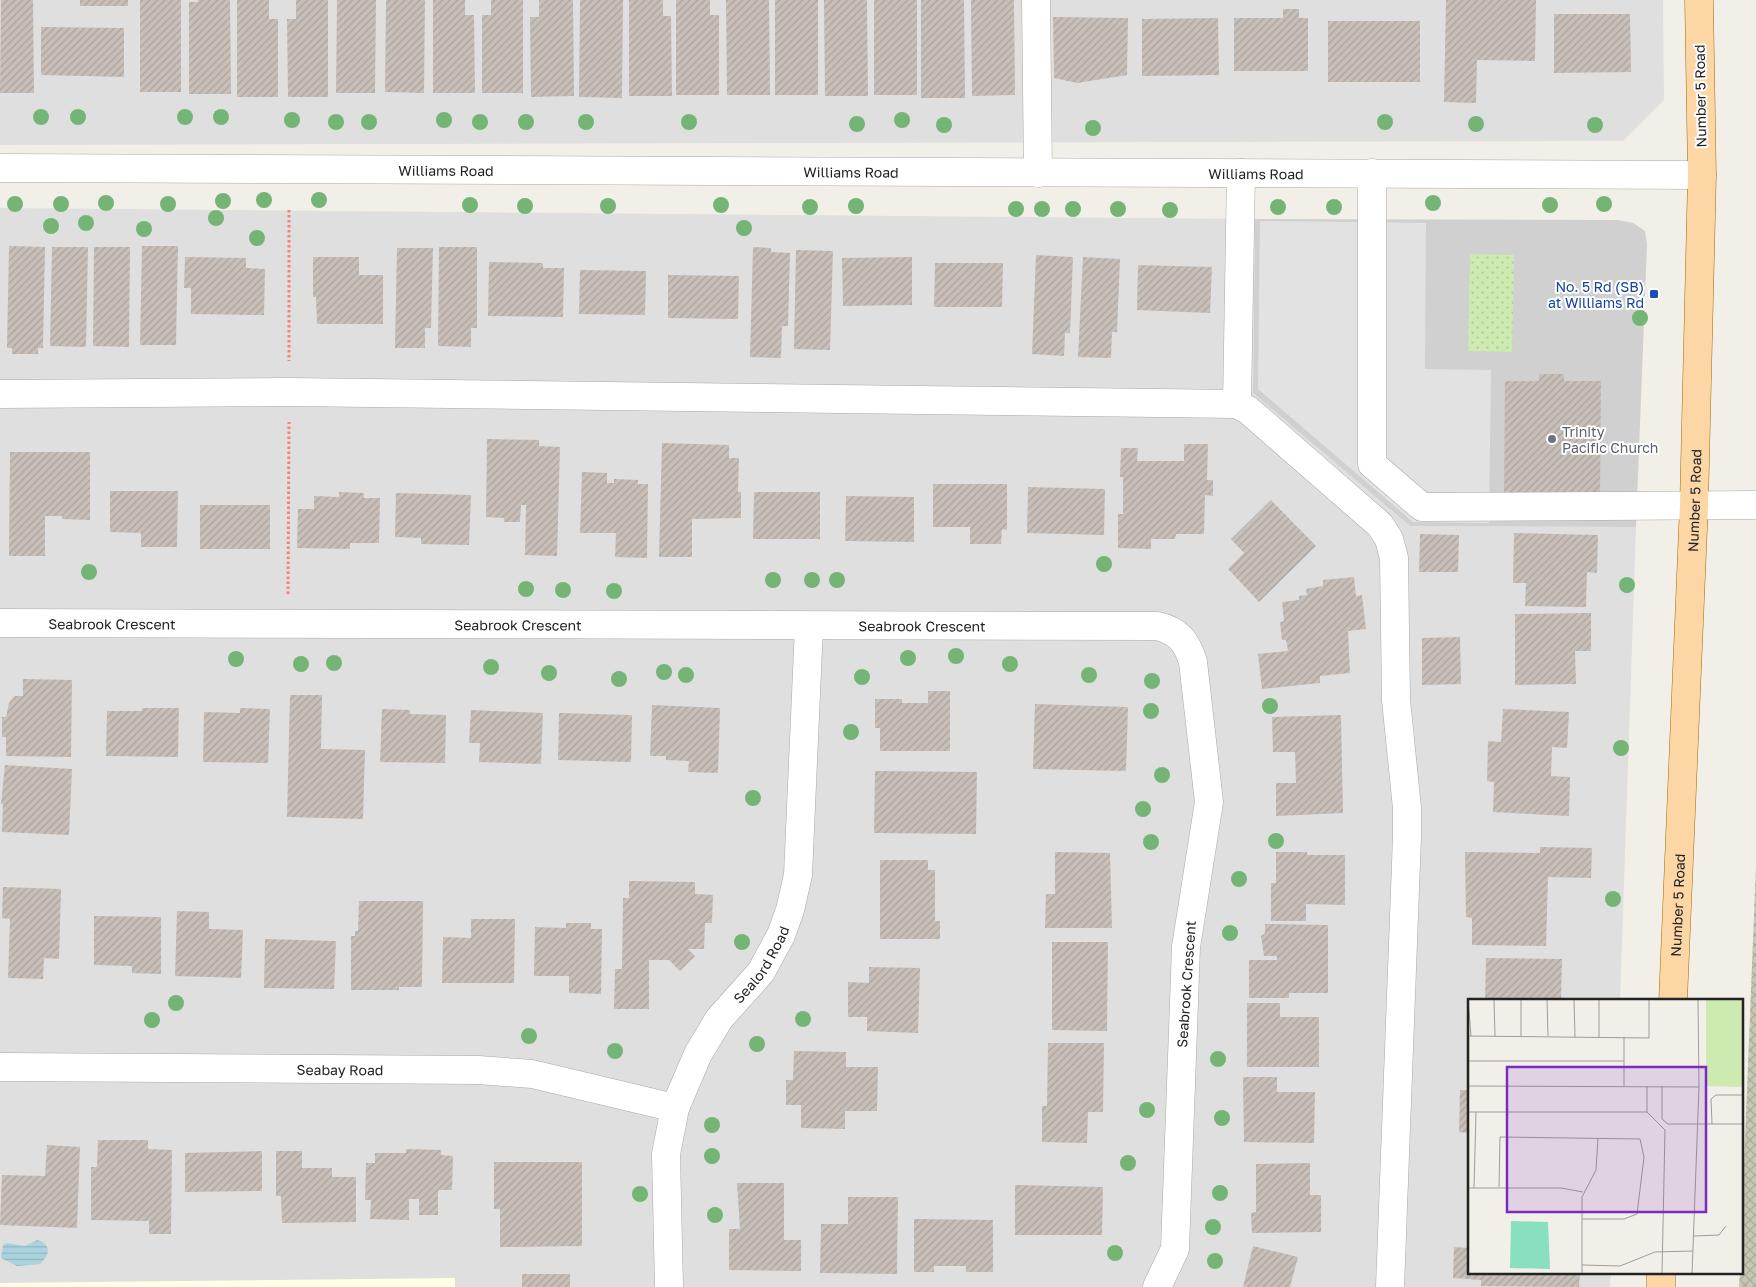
<svg xmlns="http://www.w3.org/2000/svg" width="1756" height="1287" font-family="'Golos Text',sans-serif">
  <defs>
    <pattern id="construction-cross-hatch" width="8" height="8" patternUnits="userSpaceOnUse" patternTransform="scale(1.25)"><rect width="8" height="8" fill="#c7c7b4"/><path d="M0 0l8 8M0 8l8-8" fill="none" stroke="#abab9a"/></pattern>
    <pattern id="garden-dots" width="8" height="8" patternUnits="userSpaceOnUse" patternTransform="scale(1.25)"><rect width="8" height="8" fill="#cdebb0"/><path d="M2 2h.1M6 6h.1" fill="none" stroke="#b0c997" stroke-width="1.8" stroke-linecap="round"/></pattern>
    <pattern id="water-rules" width="6" height="5" patternUnits="userSpaceOnUse" patternTransform="scale(1.25)"><rect width="6" height="5" fill="#aad3df"/><path d="M0 2.5h6" fill="none" stroke="#92b5bf"/></pattern>
    <pattern id="building-hatch" width="6" height="6" patternUnits="userSpaceOnUse" patternTransform="scale(1.25)"><rect width="6" height="6" fill="#c7bfb8"/><path d="M-1 1l2-2M0 6l6-6M5 7l2-2" fill="none" stroke="#aba49e"/></pattern>
  </defs>
  <rect width="100%" height="100%" fill="#f2efe9"/>
  <path fill="#e0dfdf" d="M0 0H1663L1664 100 1623 141 0 145Z
    M0 208 1255 219 1253 393 1410 526 1636 527 1620 1001H1470V1273H1611L1610 1287H0Z"/>
  <path fill="#ffffe5" d="M455 1278V1287H0V1283Z"/>
  <path fill="#d0d0d0" d="M1255 219 1618 220 1633 223 1645 231 1647 244 1636 527 1410 526 1253 393Z"/>
  <path fill="url(#construction-cross-hatch)" d="M1756 866V1287H1739L1740 1273H1742V1213Z"/>
  <path fill="url(#garden-dots)" d="M1470 254 1514 255 1512 352 1468 351Z"/>
  <path fill="#e2e2e2" d="M1260 221 1426 223 1425 369 1491 370 1489 523 1413 522 1258 389Z"/>
  <path fill="url(#water-rules)" d="M37 1240C52 1244 50 1255 40 1264L17 1266 1 1258 3 1245 7 1243 25 1246Z"/>
  <path fill="url(#building-hatch)" d="M1 0H33L34 93H0Z
    M80 0H128V6H80Z
    M140 0H181V92H140Z
    M198 0H230L231 94H189V2H198Z
    M237 0H269V19H278V97H237Z
    M296 0H328V97H288L287 19H296Z
    M337 0H376L375 93H336Z
    M386 0H425L424 93 385 92Z
    M433 0H465V15H474L475 93H433Z
    M491 0H523V93H482V15H491Z
    M539 0H573L574 96 531 97 530 17H539Z
    M580 0H623L622 98 579 97Z
    M629 0H663V16H671L672 96H629Z
    M676 0H710V15H719V95H676Z
    M726 0H769L770 95H727Z
    M775 0H818V95H775Z
    M824 0H867L868 96H825Z
    M874 0H917V95H874Z
    M921 0H964L965 98H921Z
    M971 0H1014L1015 95 972 96Z
    M1446 0H1536L1535 61 1477 60 1476 103 1444 102Z
    M1283 9H1299V18H1308V71H1234V18H1283Z
    M1554 14H1630L1631 72 1554 73Z
    M1053 17 1128 18 1127 75 1077 83 1054 78Z
    M1218 18 1219 75 1142 76V19Z
    M1328 21H1420V82H1328Z
    M41 27 124 28V77L41 75Z
    M9 246 45 247 43 348H38V354H12V348H7Z
    M142 246H178L176 345H140Z
    M52 247H88L86 347 50 346Z
    M94 247H130L129 347 93 346Z
    M439 247H477V328H471V347L438 346Z
    M753 247 771 248V252L790 253 788 326H782L781 358 750 357Z
    M397 248H433L431 328H425V348H395Z
    M796 250 833 251 830 350 794 349Z
    M1036 255 1073 257 1070 333H1065L1064 356 1032 354Z
    M185 257 246 258V268L265 269 264 315 191 314V288H184Z
    M313 257H359V275H383V324H317L316 297H313Z
    M912 257V305L843 306 842 258Z
    M1083 257 1120 259 1117 332H1112L1111 358 1078 357Z
    M489 262 543 263V268H564L563 317 488 316Z
    M935 263H1003L1002 307H934Z
    M1138 265 1212 267 1210 313 1137 310Z
    M580 270 646 271 645 315 579 314Z
    M668 275 739 276 738 319 668 318Z
    M1539 374H1564V381H1601L1600 498 1504 497 1505 381H1539Z
    M487 439 539 440V446L560 447 557 556 525 555 526 505H521L520 522H504V518L486 517Z
    M662 443 729 445V458H739L738 492H741V518L692 519V557H659Z
    M1184 444H1208L1207 480H1213V496L1205 495 1204 534H1176L1175 539H1151V549L1118 548V514H1123V477H1120L1121 448H1138L1137 461H1184Z
    M10 452H90V520L62 519V516H45V556H9Z
    M582 472 607 473V483H614V479L638 480V484H648L647 558 615 557 616 533H580Z
    M933 484H1007V530L1002 529 1001 544H970V527H933Z
    M1028 487 1105 489 1104 535 1027 533Z
    M110 491H178L177 547H141V533L110 532Z
    M339 492 364 493V498H380L379 543H350V549L297 548 298 509H314V496L339 497Z
    M754 492H820V539H753Z
    M396 493 471 495 469 545 421 544V538L395 537Z
    M846 496 914 497V542L845 541Z
    M1271 500 1316 546 1259 602 1228 569 1244 553 1231 539Z
    M200 505H270V549H200Z
    M1514 533 1598 535 1597 573 1587 572 1586 607 1525 606 1526 583H1513Z
    M1420 534 1459 535 1458 572H1419Z
    M1354 577 1356 596 1362 595 1366 629 1348 631 1350 673 1320 676V683L1262 689 1258 654 1288 651 1286 640H1282L1280 622 1284 621 1282 602 1299 600V596L1307 595 1306 589 1323 586V580Z
    M1591 613V651H1575L1576 684 1515 685V614Z
    M1460 637 1461 684 1422 685V638Z
    M23 679 72 680 71 757 6 756V737H2V717H6L9 703 15 696H23Z
    M928 691H950V751H880V728H875V699H902V703H928Z
    M290 695H322L321 749 365 750 363 819 287 817Z
    M1035 704 1128 707 1126 771 1033 769Z
    M652 705 720 708 718 773 688 772 689 761 666 760V756H650Z
    M142 708H179L178 757 106 756 107 711H142Z
    M240 708 270 709 268 763 203 762 204 712 240 713Z
    M382 709 410 710V714L446 715 445 763 380 762Z
    M1503 709 1569 712 1567 748 1552 747 1551 776 1570 777 1569 816 1493 812 1494 782 1487 781 1488 741 1501 742Z
    M471 710 543 713 541 764 479 762 480 743H469Z
    M559 713 632 715 631 762 558 760Z
    M1341 715 1343 813 1276 816V783H1296L1295 752H1273L1272 717Z
    M5 765 72 769 69 835 2 832 3 804H1Z
    M875 771 977 772 976 834 874 833Z
    M1540 847 1592 848 1591 878 1548 877 1546 946 1472 945V918L1466 917 1465 852 1540 853Z
    M1055 852 1110 853 1112 928H1045L1046 894H1055Z
    M1276 852H1307V855H1345V905L1306 904V921H1271V883H1276Z
    M880 860H928V870H935V921H940V939H880Z
    M629 881 695 882V894L713 895 712 923H705L704 949H688L695 956 680 971 669 960H649V1009H614L615 969H622L623 898H629Z
    M3 887 61 889 59 959 44 958 43 979 8 978 10 919 2 918Z
    M359 901H423L422 987H399V990H351V936H355V931H358Z
    M177 911 209 912V929L243 930 241 978 175 976Z
    M94 916 161 917V974L132 973V966L94 965Z
    M471 919H515L514 983H442L443 937 471 938Z
    M566 923H591V929H602L601 994 569 993V976H534L535 927 566 928Z
    M1265 924 1328 925V993H1289V998H1249V960H1277V956H1264L1261 936 1265 933Z
    M265 939 336 941 334 989 264 988Z
    M1052 942H1108L1107 1031 1052 1030Z
    M1486 958 1562 959 1561 1001H1485Z
    M869 967 920 968 918 1033 867 1031V1017H848V982L869 983Z
    M1247 1003H1280V1017H1319V1067H1247Z
    M1048 1043H1104L1103 1112H1088L1087 1143 1042 1142V1106H1047Z
    M794 1051 846 1052V1067H878L877 1111H845V1129L801 1128V1105H786V1080H793Z
    M1243 1077H1277V1092H1315L1314 1143 1244 1142Z
    M1460 1090H1470V1133L1459 1132Z
    M98 1140H148V1149L172 1150 171 1234H149V1221L91 1220V1167H97Z
    M47 1145 80 1147 77 1228 0 1225 2 1175 45 1176Z
    M406 1149 441 1150V1155L453 1156 452 1190H438V1215H419V1199H409V1220L370 1219 371 1200H365L366 1163H375V1153H406Z
    M262 1151V1191L185 1192V1153Z
    M276 1151H302V1168H332V1177H356V1222L282 1223 281 1196H276Z
    M494 1162H582V1246L500 1247V1209H494Z
    M1310 1163V1195H1321V1232L1252 1233 1251 1213 1256 1212V1164Z
    M737 1183H784V1240H801V1271L729 1270V1229H740Z
    M1015 1185 1103 1187 1102 1235H1015Z
    M848 1197H898L897 1274 820 1273 821 1224H848Z
    M914 1219 993 1220V1272H966V1266H934V1272H914Z
    M1253 1246 1298 1257 1290 1287H1243Z
    M1454 1247 1470 1248V1273H1580L1579 1287 1481 1286V1280L1453 1278Z
    M522 1274H570V1287H522Z"/>
  <g fill="none" stroke-linecap="round" stroke-linejoin="round">
    <g stroke="#a9a9a9" stroke-width="29">
      <g id="minor">
        <path d="M1036 0 1038 173"/>
        <path id="s1" d="M0 168 1702 175"/>
        <path d="M1372 173V464L1422 507 1756 505"/>
        <path d="M0 394 289 392 1237 404 1241 173"/>
        <path d="M1237 404 1248 410 1380 525 1389 539 1394 558 1396 700 1407 808V837L1390 1287"/>
        <path id="s2" d="M0 623 1157 626C1179 631 1187 642 1193 662L1209 802 1186 947 1175 1249 1157 1287"/>
        <path id="s3" d="M0 1067 478 1070 532 1074 675 1108"/>
        <path id="s4" d="M669 1287 666 1154 675 1108 698 1054 719 1019 761 972 781 935 790 910 798 875 809 626"/>
      </g>
    </g>
    <g stroke="#a06b00" stroke-width="29">
      <g id="major">
        <path id="s5" d="M1673 1001 1694 505 1702 175 1699 0"/>
        <path d="M1661 1287V1273"/>
      </g>
    </g>
    <path stroke="#fa8072" stroke-width="3" stroke-dasharray="2.5 2.5" stroke-linecap="butt" d="M289 210V361
      M288 594 289 422"/>
    <use href="#minor" stroke="#fff" stroke-width="28"/>
    <use href="#major" stroke="#fcd6a4" stroke-width="28"/>
  </g>
  <g fill="#74b475">
    <circle cx="41" cy="117" r="8"/>
    <circle cx="78" cy="117" r="8"/>
    <circle cx="185" cy="117" r="8"/>
    <circle cx="221" cy="117" r="8"/>
    <circle cx="292" cy="120" r="8"/>
    <circle cx="444" cy="120" r="8"/>
    <circle cx="902" cy="120" r="8"/>
    <circle cx="336" cy="122" r="8"/>
    <circle cx="369" cy="122" r="8"/>
    <circle cx="480" cy="122" r="8"/>
    <circle cx="526" cy="122" r="8"/>
    <circle cx="586" cy="122" r="8"/>
    <circle cx="689" cy="122" r="8"/>
    <circle cx="1385" cy="122" r="8"/>
    <circle cx="857" cy="124" r="8"/>
    <circle cx="1476" cy="124" r="8"/>
    <circle cx="944" cy="125" r="8"/>
    <circle cx="1595" cy="125" r="8"/>
    <circle cx="1093" cy="128" r="8"/>
    <circle cx="264" cy="200" r="8"/>
    <circle cx="319" cy="200" r="8"/>
    <circle cx="223" cy="201" r="8"/>
    <circle cx="106" cy="203" r="8"/>
    <circle cx="1433" cy="203" r="8"/>
    <circle cx="15" cy="204" r="8"/>
    <circle cx="61" cy="204" r="8"/>
    <circle cx="168" cy="204" r="8"/>
    <circle cx="1604" cy="204" r="8"/>
    <circle cx="470" cy="205" r="8"/>
    <circle cx="721" cy="205" r="8"/>
    <circle cx="1550" cy="205" r="8"/>
    <circle cx="525" cy="206" r="8"/>
    <circle cx="608" cy="206" r="8"/>
    <circle cx="856" cy="206" r="8"/>
    <circle cx="810" cy="207" r="8"/>
    <circle cx="1278" cy="207" r="8"/>
    <circle cx="1334" cy="207" r="8"/>
    <circle cx="1016" cy="209" r="8"/>
    <circle cx="1042" cy="209" r="8"/>
    <circle cx="1073" cy="209" r="8"/>
    <circle cx="1118" cy="209" r="8"/>
    <circle cx="1170" cy="210" r="8"/>
    <circle cx="216" cy="218" r="8"/>
    <circle cx="86" cy="223" r="8"/>
    <circle cx="51" cy="226" r="8"/>
    <circle cx="744" cy="228" r="8"/>
    <circle cx="144" cy="229" r="8"/>
    <circle cx="257" cy="238" r="8"/>
    <circle cx="1640" cy="318" r="8"/>
    <circle cx="1104" cy="564" r="8"/>
    <circle cx="89" cy="572" r="8"/>
    <circle cx="773" cy="580" r="8"/>
    <circle cx="812" cy="580" r="8"/>
    <circle cx="837" cy="580" r="8"/>
    <circle cx="1627" cy="585" r="8"/>
    <circle cx="526" cy="589" r="8"/>
    <circle cx="563" cy="590" r="8"/>
    <circle cx="614" cy="591" r="8"/>
    <circle cx="956" cy="656" r="8"/>
    <circle cx="908" cy="658" r="8"/>
    <circle cx="236" cy="659" r="8"/>
    <circle cx="334" cy="663" r="8"/>
    <circle cx="301" cy="664" r="8"/>
    <circle cx="1010" cy="664" r="8"/>
    <circle cx="491" cy="667" r="8"/>
    <circle cx="664" cy="672" r="8"/>
    <circle cx="549" cy="673" r="8"/>
    <circle cx="686" cy="675" r="8"/>
    <circle cx="1089" cy="675" r="8"/>
    <circle cx="862" cy="677" r="8"/>
    <circle cx="619" cy="679" r="8"/>
    <circle cx="1152" cy="681" r="8"/>
    <circle cx="1270" cy="706" r="8"/>
    <circle cx="1151" cy="711" r="8"/>
    <circle cx="851" cy="732" r="8"/>
    <circle cx="1621" cy="748" r="8"/>
    <circle cx="1162" cy="775" r="8"/>
    <circle cx="753" cy="798" r="8"/>
    <circle cx="1143" cy="809" r="8"/>
    <circle cx="1276" cy="841" r="8"/>
    <circle cx="1151" cy="842" r="8"/>
    <circle cx="1239" cy="879" r="8"/>
    <circle cx="1613" cy="899" r="8"/>
    <circle cx="1230" cy="933" r="8"/>
    <circle cx="742" cy="942" r="8"/>
    <circle cx="176" cy="1003" r="8"/>
    <circle cx="803" cy="1019" r="8"/>
    <circle cx="152" cy="1020" r="8"/>
    <circle cx="529" cy="1036" r="8"/>
    <circle cx="757" cy="1044" r="8"/>
    <circle cx="615" cy="1051" r="8"/>
    <circle cx="1218" cy="1059" r="8"/>
    <circle cx="1147" cy="1110" r="8"/>
    <circle cx="1222" cy="1118" r="8"/>
    <circle cx="712" cy="1125" r="8"/>
    <circle cx="712" cy="1156" r="8"/>
    <circle cx="1128" cy="1163" r="8"/>
    <circle cx="1220" cy="1193" r="8"/>
    <circle cx="640" cy="1194" r="8"/>
    <circle cx="715" cy="1215" r="8"/>
    <circle cx="1213" cy="1227" r="8"/>
    <circle cx="1115" cy="1253" r="8"/>
    <circle cx="1215" cy="1261" r="8"/>
  </g>
  <rect fill="#1a4fb4" stroke="#fff" stroke-width="2" x="1649" y="289" width="10" height="10" rx="2.5"/>
  <circle fill="#6b7280" stroke="#fff" stroke-width="2" cx="1552" cy="439" r="5"/>
  <g text-anchor="middle" dominant-baseline="central" stroke-width="4" stroke-linejoin="round" paint-order="stroke">
    <g font-size="14" fill="#222" stroke="#fff">
      <text transform="translate(1700 96) rotate(-91)">Number 5 Road</text>
      <text stroke="none"><textPath href="#s1" startOffset="446">Williams Road</textPath></text>
      <text stroke="none"><textPath href="#s1" startOffset="851">Williams Road</textPath></text>
      <text stroke="none"><textPath href="#s1" startOffset="1256">Williams Road</textPath></text>
      <text stroke="none"><textPath href="#s5" startOffset="501">Number 5 Road</textPath></text>
      <text stroke="none"><textPath href="#s2" startOffset="112">Seabrook Crescent</textPath></text>
      <text stroke="none"><textPath href="#s2" startOffset="518">Seabrook Crescent</textPath></text>
      <text stroke="none"><textPath href="#s2" startOffset="922">Seabrook Crescent</textPath></text>
      <text stroke="none"><textPath href="#s5" startOffset="96">Number 5 Road</textPath></text>
      <text stroke="none"><textPath href="#s4" startOffset="349">Sealord Road</textPath></text>
      <text transform="translate(1186 984) rotate(-86)">Seabrook Crescent</text>
      <text stroke="none"><textPath href="#s3" startOffset="340">Seabay Road</textPath></text>
    </g>
    <g font-size="14" fill="#164399" stroke="#fff" text-anchor="end">
      <text x="1644" y="286">No. 5 Rd (SB)<tspan x="1644" dy="16">at Williams Rd</tspan></text>
    </g>
    <g font-size="14" fill="#5b616d" stroke="#fff" text-anchor="start">
      <text x="1562" y="431">Trinity<tspan x="1562" dy="16">Pacific Church</tspan></text>
    </g>
  </g>
  <g transform="translate(1468 999)">
    <rect width="275" height="275" fill="#f2efe9"/>
    <path d="M238 0H275V88L238 87Z" fill="#cdebb0"/>
    <path d="M43 222 80 223 82 270 42 269Z" fill="#88e0be"/>
    <path fill="none" stroke="#9f9d99" stroke-width="1" d="M0 0 3 37M26 0 27 37M79 0 80 37M106 0 107 38M131 0V38M0 37 181 39V0M53 37V0M156 38V87M0 62H156M0 87 231 88M194 87V120L200 125H244M275 96H248L243 100 244 125H275M0 113H179V87M179 113 197 131 194 275M31 188 32 138 172 140 176 158 169 215 156 220H115M0 189H93L115 193M6 189 8 113M226 237 251 236 258 227M114 266 152 267 187 253 225 252M114 275V198L128 171 130 139M224 275 231 88 230 0"/>
    <path fill="#7b2cbf" fill-opacity="0.15" stroke="#7b2cbf" stroke-width="2.5" d="M39 68H238V213H39Z"/>
    <rect width="275" height="275" fill="none" stroke="#222" stroke-width="2.5"/>
  </g>
</svg>
